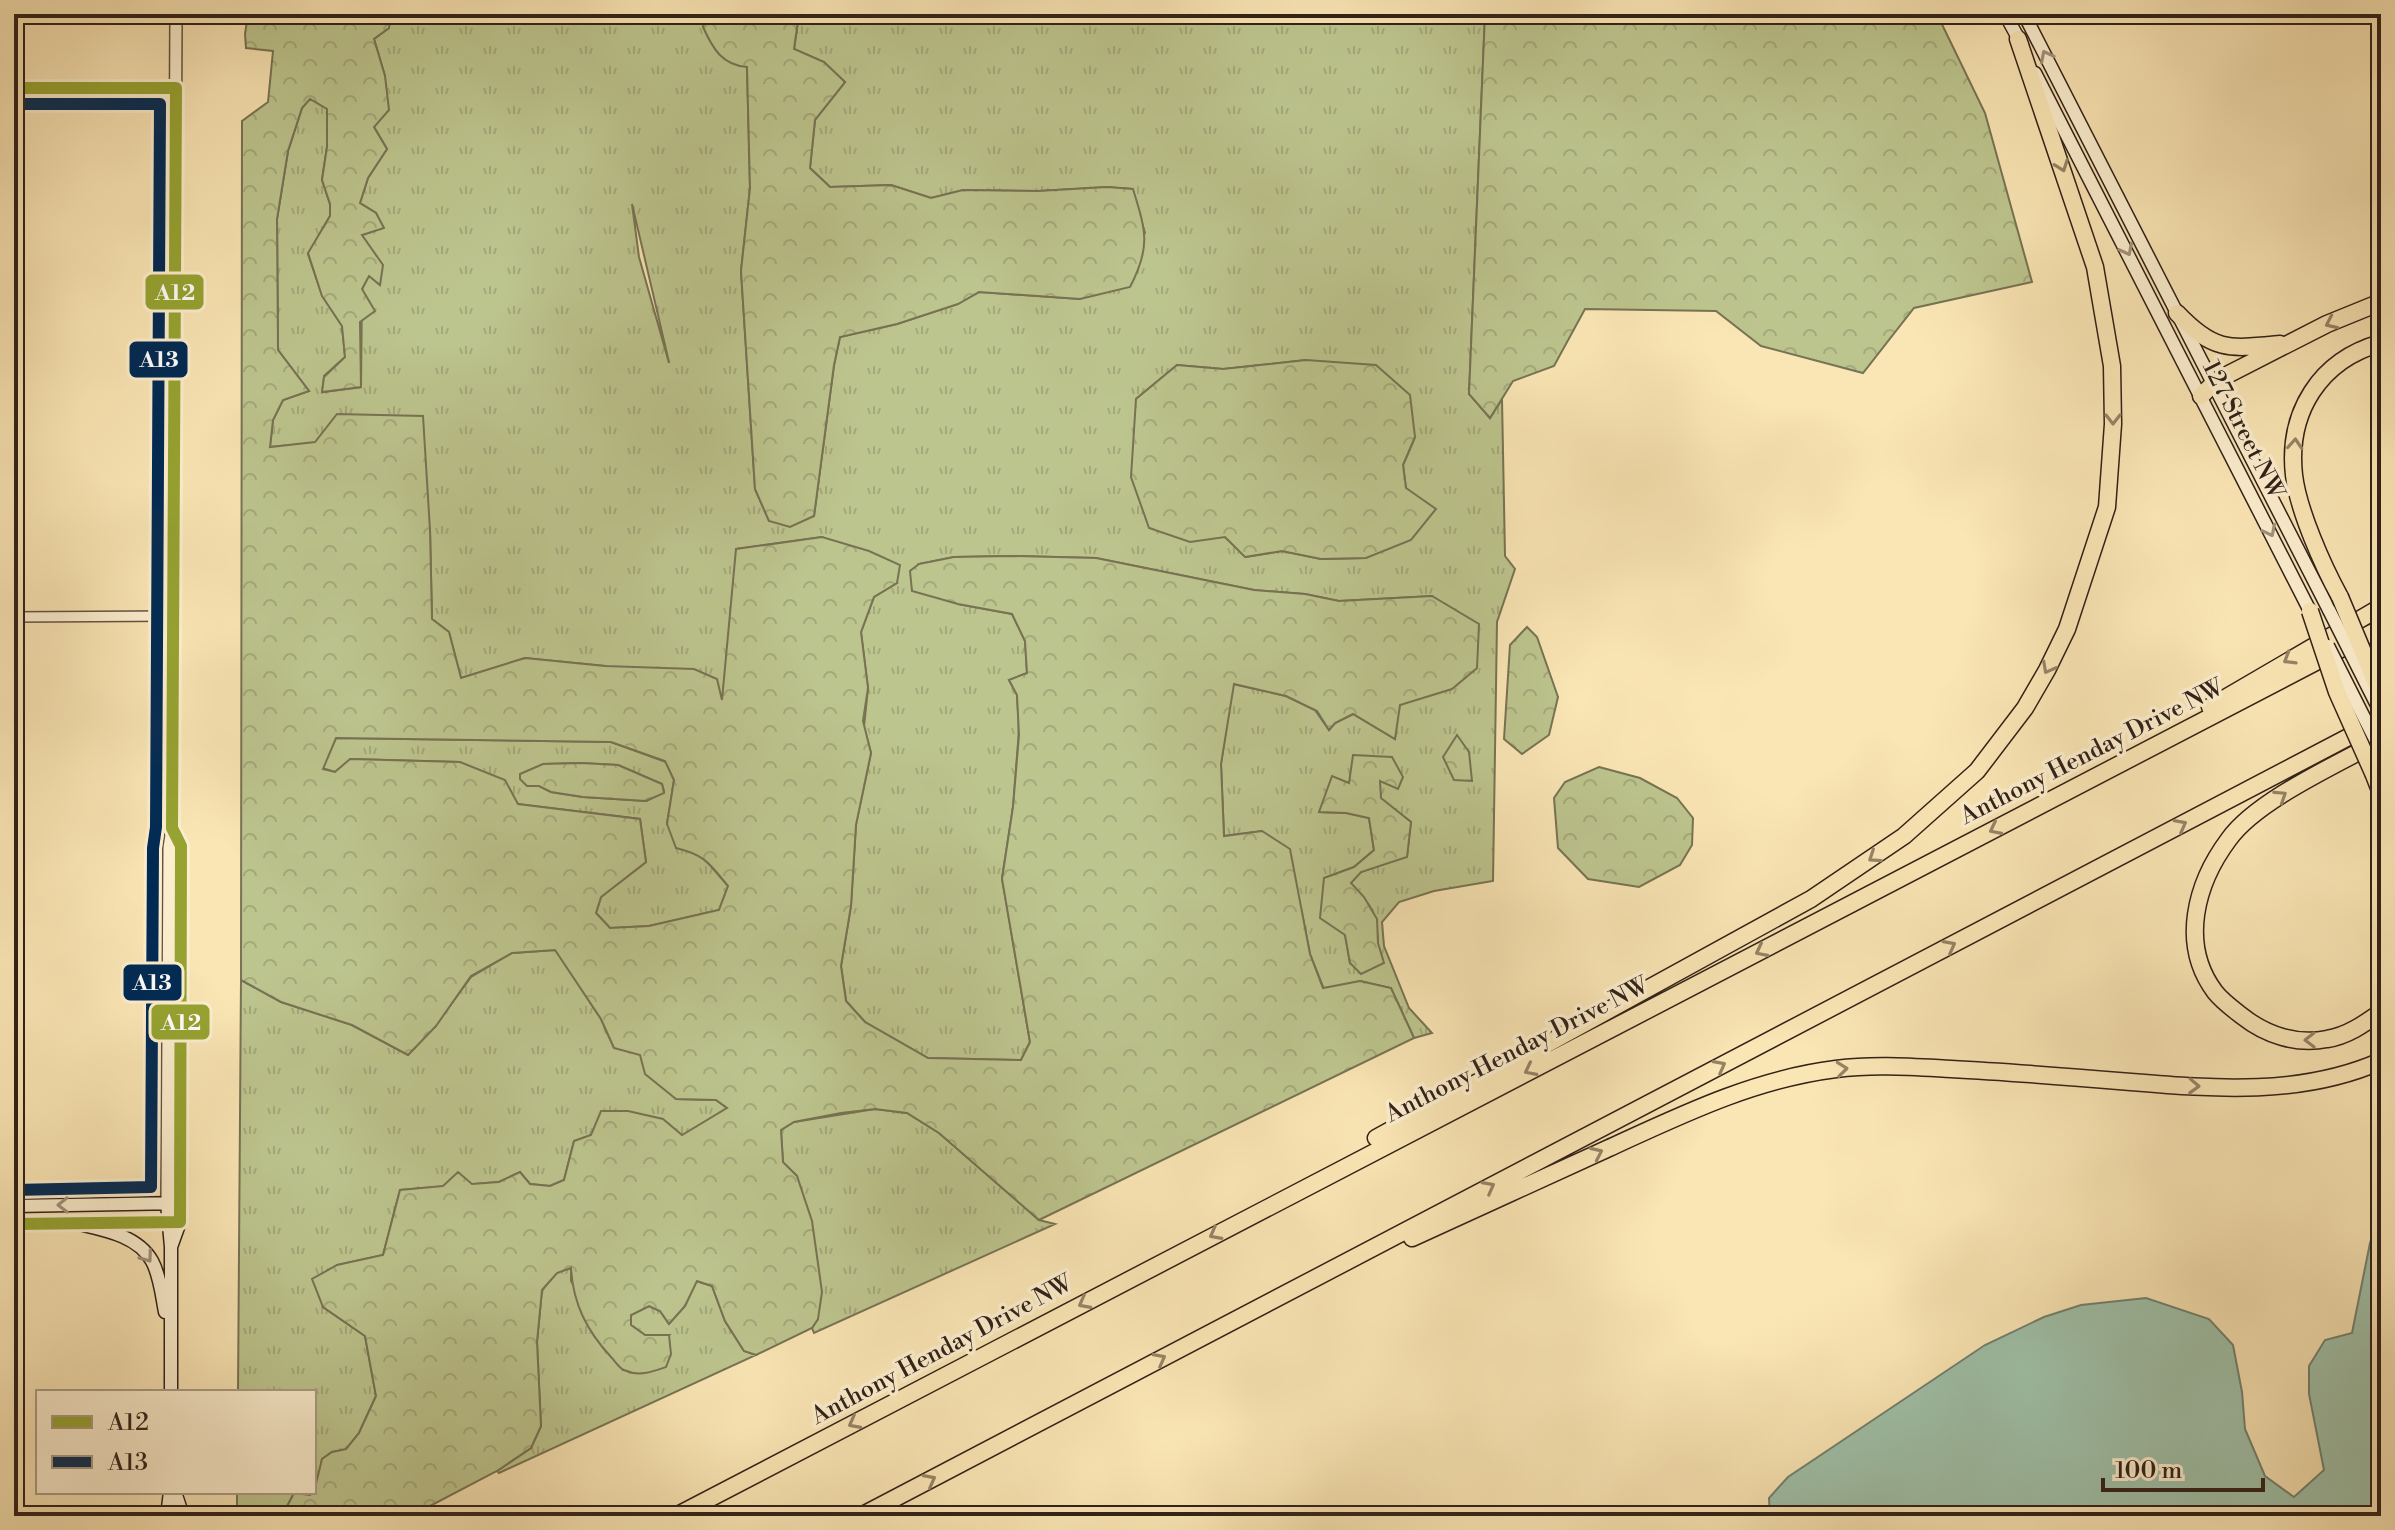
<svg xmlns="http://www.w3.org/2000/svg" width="2395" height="1530" font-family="'Libre Bodoni',serif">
  <defs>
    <pattern id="grass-tufts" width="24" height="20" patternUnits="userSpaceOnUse" patternTransform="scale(2)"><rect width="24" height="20" fill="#bdc58e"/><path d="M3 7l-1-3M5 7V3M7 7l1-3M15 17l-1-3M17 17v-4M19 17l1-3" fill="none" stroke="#a3a97a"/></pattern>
    <pattern id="forest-crowns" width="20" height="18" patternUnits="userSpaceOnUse" patternTransform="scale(2)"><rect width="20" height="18" fill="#bdc58e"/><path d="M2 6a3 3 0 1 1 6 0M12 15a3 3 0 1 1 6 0" fill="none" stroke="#a3a97a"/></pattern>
  </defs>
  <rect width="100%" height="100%" fill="#fae5b4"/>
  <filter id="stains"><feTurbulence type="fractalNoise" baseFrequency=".0025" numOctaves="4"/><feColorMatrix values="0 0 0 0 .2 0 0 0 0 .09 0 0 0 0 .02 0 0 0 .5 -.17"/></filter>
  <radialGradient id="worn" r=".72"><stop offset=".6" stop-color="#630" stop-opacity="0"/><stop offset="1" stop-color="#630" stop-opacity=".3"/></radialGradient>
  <path fill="url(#grass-tufts)" stroke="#777354" stroke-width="2" fill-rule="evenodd" d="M390 14H708L703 27 747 66 750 188 741 271 755 489 769 521 814 516 834 365 840 337 897 324 957 304 979 292 1080 299 1145 233 1132 189 1107 187 1039 191 964 190 931 198 891 185 830 187 810 168 815 120 845 82 824 62 794 49 799 14H917L946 18 945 14H1485L1469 394 1490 418 1502 399 1505 556 1515 569 1497 622 1493 881 1434 891 1399 902 1382 922 1384 946 1409 1008 1432 1033 1414 1038 1391 988 1360 981 1324 989 1310 954 1301 908 1262 831 1224 836 1221 764 1233 684 1286 696 1315 710 1329 730 1335 723 1353 714 1395 739 1399 705 1416 698 1432 596 1339 601 1305 594 1254 590 1096 558 1011 556 954 557 919 564 958 604 1012 614 1025 641 1027 673 1009 680 1017 695 1019 730 1013 807 1002 878 1030 1042 1021 1060 928 1058 865 1022 846 1001 841 966 851 906 856 824 871 753 864 727 868 688 861 632 874 597 897 583 822 537 737 549 722 704 605 666 525 658 461 678 449 632 432 619 430 530 315 443 270 447 273 420 283 400 309 391 278 350 277 219 288 151 302 108 310 98 327 108V147L322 180 330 204V216L308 254 322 295 342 326 345 357 324 376 323 392 361 387 362 289 369 275 380 285 362 235 383 228 376 213 360 203 368 178 387 149 374 127 385 76 374 39 389 28ZM632 204 669 362V363L639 257ZM1306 360 1415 437 1403 465 1406 489 1366 558 1321 559 1282 551 1246 557 1225 537 1136 399 1177 365 1223 369ZM1403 778 1379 781 1381 799 1411 822 1407 856 1361 872 1350 883C1371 904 1377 913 1378 943L1350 963 1345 934 1324 878 1354 867 1374 850 1369 818 1346 813 1320 812 1349 784Z
    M336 738 611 742 666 762 674 780 667 824 710 865 728 886 719 910 649 926 610 928 596 913 601 897 646 862 640 819 517 804 460 762 351 759 335 772 322 768ZM581 763 618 765 662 784 664 792 646 801 583 797 551 792 539 786 543 764Z
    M556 950 601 1019 614 1048 641 1054 676 1099 716 1100 727 1108 682 1136 591 1135 574 1141 564 1180 550 1186 530 1184 520 1172 499 1182 400 1190 383 1255 337 1265 323 1307 365 1336 376 1396 359 1433 346 1450 332 1452 322 1459 319 1477 314 1488V1392H238L241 980 281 1002 352 1025 408 1055 436 1025 471 977 512 953Z
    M875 1109 907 1113 939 1133 1039 1220 1055 1224 814 1333 812 1328 818 1319 797 1176 783 1163 781 1130 794 1122Z
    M571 1268V1281L623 1370 669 1335H645L631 1325V1315L649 1306 660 1311 669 1324 685 1306 696 1281 712 1286 725 1321 744 1351 756 1355 499 1473 497 1471 531 1448 541 1426 537 1342 542 1290 557 1272Z
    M237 1492H312L311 1495 294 1493 282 1516H237Z"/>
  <path fill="url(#forest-crowns)" stroke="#777354" stroke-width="2" fill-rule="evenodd" d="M248 14H390L389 28 374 39 385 76 389 110 374 127 387 149 368 178 360 203 376 213 384 228 362 235 383 265 380 285 369 276 362 289 375 311 360 322 361 387 322 392 324 377 345 357 342 326 322 296 308 253 330 216V204L322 180 327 147V109L310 99 302 108 288 151 277 219 278 350 309 391 283 400 273 420 270 447 315 442 337 414 423 416 430 530 432 619 449 632 461 678 525 658 605 666 694 669 717 679 722 700 736 549 822 537 869 551 900 565 897 583 874 597 861 632 868 688 863 721 871 753 856 825 851 906 841 966 846 1001 865 1022 928 1058 1021 1060 1030 1042 1002 879 1013 807 1019 735 1017 695 1009 680 1027 673 1025 641 1012 614 958 604 912 591 910 571 919 564 954 557 1011 556 1096 558 1254 590 1305 594 1339 601 1432 596 1479 624 1477 668 1452 689 1400 705 1395 739 1353 714 1335 723 1329 730 1317 711 1286 696 1234 684 1221 764 1224 836 1262 831 1290 849 1310 954 1323 988 1360 981 1391 988 1414 1038 1039 1220 939 1133 907 1113 875 1109 841 1113 794 1122 781 1130 783 1162 797 1176 812 1221 822 1292 818 1319 812 1328 756 1355 744 1351 725 1321 712 1286 697 1281 685 1306 669 1324 660 1311 649 1306 631 1315V1325L645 1335H669L671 1354 666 1367C652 1372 639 1377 624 1370 619 1368 615 1361 611 1357 587 1331 573 1304 571 1268L557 1273 542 1290 537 1342 541 1426 531 1448 497 1471 411 1516H282L294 1493 310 1495 314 1492 322 1459 332 1452 346 1449 359 1433 376 1396 365 1336 323 1307 312 1279 337 1265 383 1255 400 1190 443 1186 458 1172 472 1184 499 1182 520 1172 530 1184 550 1186 564 1180 574 1141 591 1135 601 1111H628L663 1119 682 1135 727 1108 716 1100 676 1099 645 1074 640 1055 614 1048 601 1019 555 950 512 953 471 976 436 1026 408 1055 352 1025 281 1002 241 980 242 121 268 102 273 51 246 48 245 34ZM336 738 611 742 665 761 674 780 667 824 676 848C705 855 709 863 728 886L719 910 649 926 610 928 596 913 601 897 646 862 640 819 518 804 505 780 460 762 350 759 335 772 323 769Z
    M708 14H799L794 49 824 62 845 82 815 120 810 168 830 187 891 185 931 198 963 190 1038 191 1107 187 1133 189C1146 231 1151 247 1130 287L1080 299 979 292 958 304 897 324 840 337 834 365 814 516 790 527 769 521 755 489 741 271 750 188 747 67C722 65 713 49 703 27Z
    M1485 14H1937L1985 113 2032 282 1914 308 1863 373 1761 346 1716 311 1585 309 1554 366 1513 381 1490 418 1469 394Z
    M1306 360 1376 365 1410 395 1415 437 1403 465 1406 488 1436 509 1411 540 1366 558 1321 559 1282 551 1245 557 1225 537 1190 542 1149 528 1131 477 1136 399 1177 365 1223 369Z
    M1527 627 1537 637 1558 697 1549 735 1522 754 1504 739 1510 645Z
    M1457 735 1469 752 1472 781 1454 780 1443 757Z
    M1353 755 1392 757 1403 777 1398 789 1380 781 1381 798 1411 822 1407 857 1361 872 1351 883 1364 897 1377 919 1378 943 1384 963 1361 974 1350 963 1345 935 1320 918 1324 878 1354 867 1374 850 1369 818 1346 813 1319 812 1332 776 1349 783Z
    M581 763 618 765 662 784 664 793 646 801 583 797 551 792 539 786H527L520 779V774L543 764Z
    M1599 767 1640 778 1677 798 1693 818 1692 845 1680 865 1639 887 1588 879 1558 848 1554 798 1565 782Z"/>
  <path fill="#9fc0a8" stroke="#73806f" stroke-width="2" d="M2381 1212V1516H1770L1769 1498 1788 1477 1985 1345 2044 1317 2081 1305 2146 1298 2209 1319 2233 1345 2242 1392 2245 1429 2265 1476 2294 1497 2324 1470 2309 1394V1366L2325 1340 2352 1333 2370 1243Z"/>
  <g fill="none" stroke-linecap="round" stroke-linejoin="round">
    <g stroke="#635240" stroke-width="12">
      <path id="minor" d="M14 617 173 616"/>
    </g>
    <g stroke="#635240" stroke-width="14">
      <path id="tertiary" d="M14 88H176
        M173 828 181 846 180 1203
        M167 1203 169 848 172 828 176 14"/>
    </g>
    <g stroke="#312119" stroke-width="15">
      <path id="secondary" d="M2005 14 2022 45
        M2024 14 2329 610
        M2035 73 2310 611
        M167 1203 171 1247V1392
        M14 1206 180 1203V1222L171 1247
        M14 1224 175 1222
        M79 1224C105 1230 138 1236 152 1261 160 1276 162 1296 165 1312
        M175 1492 183 1516
        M167 1516 170 1492"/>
    </g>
    <g stroke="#312119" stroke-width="19">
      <path id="motorway" d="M2177 313C2214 352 2229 349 2280 344
        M2201 396 2213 384 2227 375 2327 324 2381 302
        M2340 597C2323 566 2298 510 2294 475 2287 412 2320 360 2381 343
        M2210 707 2381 607
        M2381 740C2338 764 2257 800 2229 839 2196 883 2179 944 2215 992 2222 1001 2233 1009 2242 1016 2266 1035 2296 1045 2327 1039 2347 1036 2364 1024 2381 1012
        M2374 775 2381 793
        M1376 1138 1811 899 1904 836 1977 771 2025 708 2047 670 2067 629 2107 507 2113 424 2112 366 2095 267 2018 39
        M1412 1238C1478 1208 1543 1178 1609 1148 1683 1114 1755 1079 1836 1069 1874 1064 1913 1067 1951 1069 2011 1072 2071 1077 2131 1082 2215 1089 2302 1096 2381 1061
        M676 1516 2381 628
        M861 1516 2381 720"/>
    </g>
    <use href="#minor" stroke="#fceece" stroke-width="9"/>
    <use href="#tertiary" stroke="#fceece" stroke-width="11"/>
    <use href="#secondary" stroke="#fceece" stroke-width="12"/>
    <use href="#motorway" stroke="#fae5b4" stroke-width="16"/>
    <g stroke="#312119" stroke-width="15" stroke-linecap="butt">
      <path id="secondary-bridge" d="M2329 610 2381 713
        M2328 646 2381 751"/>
    </g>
    <g stroke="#312119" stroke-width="19" stroke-linecap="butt">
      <path id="motorway-bridge" d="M2340 597 2381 695
        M2310 611 2337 692 2374 775"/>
    </g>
    <use href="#secondary-bridge" stroke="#fceece" stroke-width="12"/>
    <use href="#motorway-bridge" stroke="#fae5b4" stroke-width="16"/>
    <g stroke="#fceece" stroke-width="18">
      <path id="bus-1" d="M14 88H176L172 828 181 846 180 1222 14 1224"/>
    </g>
    <g stroke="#fceece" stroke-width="18">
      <path id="bus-2" d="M14 104H160L156 827 153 848 151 1187 14 1190"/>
    </g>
    <use href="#bus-1" stroke="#96a331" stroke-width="12"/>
    <use href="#bus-2" stroke="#002a54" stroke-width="12"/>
  </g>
  <defs><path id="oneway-chevron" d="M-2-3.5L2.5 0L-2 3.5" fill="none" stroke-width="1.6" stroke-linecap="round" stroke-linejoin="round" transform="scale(2)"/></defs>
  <g stroke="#a1927d">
    <use href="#oneway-chevron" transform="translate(2046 56) rotate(-117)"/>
    <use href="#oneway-chevron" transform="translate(2127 250) rotate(63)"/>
    <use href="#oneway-chevron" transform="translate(2270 531) rotate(63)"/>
    <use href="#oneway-chevron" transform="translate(63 1205) rotate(179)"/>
    <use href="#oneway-chevron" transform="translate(147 1257) rotate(54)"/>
  </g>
  <g stroke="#968366">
    <use href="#oneway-chevron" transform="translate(2062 166) rotate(70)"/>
    <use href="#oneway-chevron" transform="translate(2331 323) rotate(155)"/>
    <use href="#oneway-chevron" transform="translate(2113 419) rotate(90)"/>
    <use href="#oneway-chevron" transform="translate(2295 444) rotate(-86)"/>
    <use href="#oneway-chevron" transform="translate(2289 659) rotate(149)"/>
    <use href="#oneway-chevron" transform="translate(2048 668) rotate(118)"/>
    <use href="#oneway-chevron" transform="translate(2281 796) rotate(-33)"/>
    <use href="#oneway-chevron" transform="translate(2181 825) rotate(-28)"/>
    <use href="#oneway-chevron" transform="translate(1995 829) rotate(153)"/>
    <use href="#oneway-chevron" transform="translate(1874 857) rotate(146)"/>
    <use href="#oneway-chevron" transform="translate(1950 946) rotate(-28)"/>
    <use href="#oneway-chevron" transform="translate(1761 951) rotate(153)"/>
    <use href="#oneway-chevron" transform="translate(2310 1040) rotate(179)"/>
    <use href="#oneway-chevron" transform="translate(1720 1066) rotate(-28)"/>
    <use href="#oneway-chevron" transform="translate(1842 1069) rotate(-6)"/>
    <use href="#oneway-chevron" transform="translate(1530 1070) rotate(153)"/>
    <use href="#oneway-chevron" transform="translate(2194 1086) rotate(2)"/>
    <use href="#oneway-chevron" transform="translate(1597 1153) rotate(-25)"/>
    <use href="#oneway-chevron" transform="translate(1489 1187) rotate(-28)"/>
    <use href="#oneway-chevron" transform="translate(1215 1234) rotate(152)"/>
    <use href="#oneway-chevron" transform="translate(1084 1303) rotate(152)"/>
    <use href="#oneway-chevron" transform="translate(1160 1359) rotate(-28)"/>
    <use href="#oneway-chevron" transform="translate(854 1423) rotate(152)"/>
    <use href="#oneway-chevron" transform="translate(930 1480) rotate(-28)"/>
  </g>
  <g text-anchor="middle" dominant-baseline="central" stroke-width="7" stroke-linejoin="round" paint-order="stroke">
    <g font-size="24" fill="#312119" stroke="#fceece">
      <text transform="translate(2243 430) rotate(63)">127 Street NW</text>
      <text transform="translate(2092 752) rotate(-27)">Anthony Henday Drive NW</text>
      <text transform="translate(1517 1050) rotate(-27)">Anthony Henday Drive NW</text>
      <text transform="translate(942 1350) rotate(-28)">Anthony Henday Drive NW</text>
    </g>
  </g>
  <g stroke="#fceece" stroke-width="3">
    <rect x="144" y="273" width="61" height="38" rx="8" fill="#96a331"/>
    <rect x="128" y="340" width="61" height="39" rx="8" fill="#002a54"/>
    <rect x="122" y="963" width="61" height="39" rx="8" fill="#002a54"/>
    <rect x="150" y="1003" width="61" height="38" rx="8" fill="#96a331"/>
  </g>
  <g font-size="22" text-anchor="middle" font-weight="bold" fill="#fff">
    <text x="175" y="300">A12</text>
    <text x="159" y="367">A13</text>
    <text x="152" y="990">A13</text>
    <text x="181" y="1030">A12</text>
  </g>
  <rect width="2395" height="1530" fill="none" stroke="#fae5b4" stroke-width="48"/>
  <rect x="16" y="16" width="2363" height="1498" fill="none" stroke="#312119" stroke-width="4"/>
  <rect x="24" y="24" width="2347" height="1482" fill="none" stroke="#312119" stroke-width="2"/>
  <rect x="36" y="1390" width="280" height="104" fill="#fceece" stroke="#ab9c86" stroke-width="2"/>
  <rect x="52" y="1416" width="40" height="12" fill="#96a331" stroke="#ab9c86" stroke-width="2"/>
  <text x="108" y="1430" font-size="24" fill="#312119">A12</text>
  <rect x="52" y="1456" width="40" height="12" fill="#002a54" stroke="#ab9c86" stroke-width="2"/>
  <text x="108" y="1470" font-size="24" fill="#312119">A13</text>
  <path d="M2103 1478v12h160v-12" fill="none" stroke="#312119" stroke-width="4"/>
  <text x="2115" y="1478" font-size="24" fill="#312119" stroke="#fceece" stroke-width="6" paint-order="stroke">100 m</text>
  <rect width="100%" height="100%" filter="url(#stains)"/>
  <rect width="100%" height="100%" fill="url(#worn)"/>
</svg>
